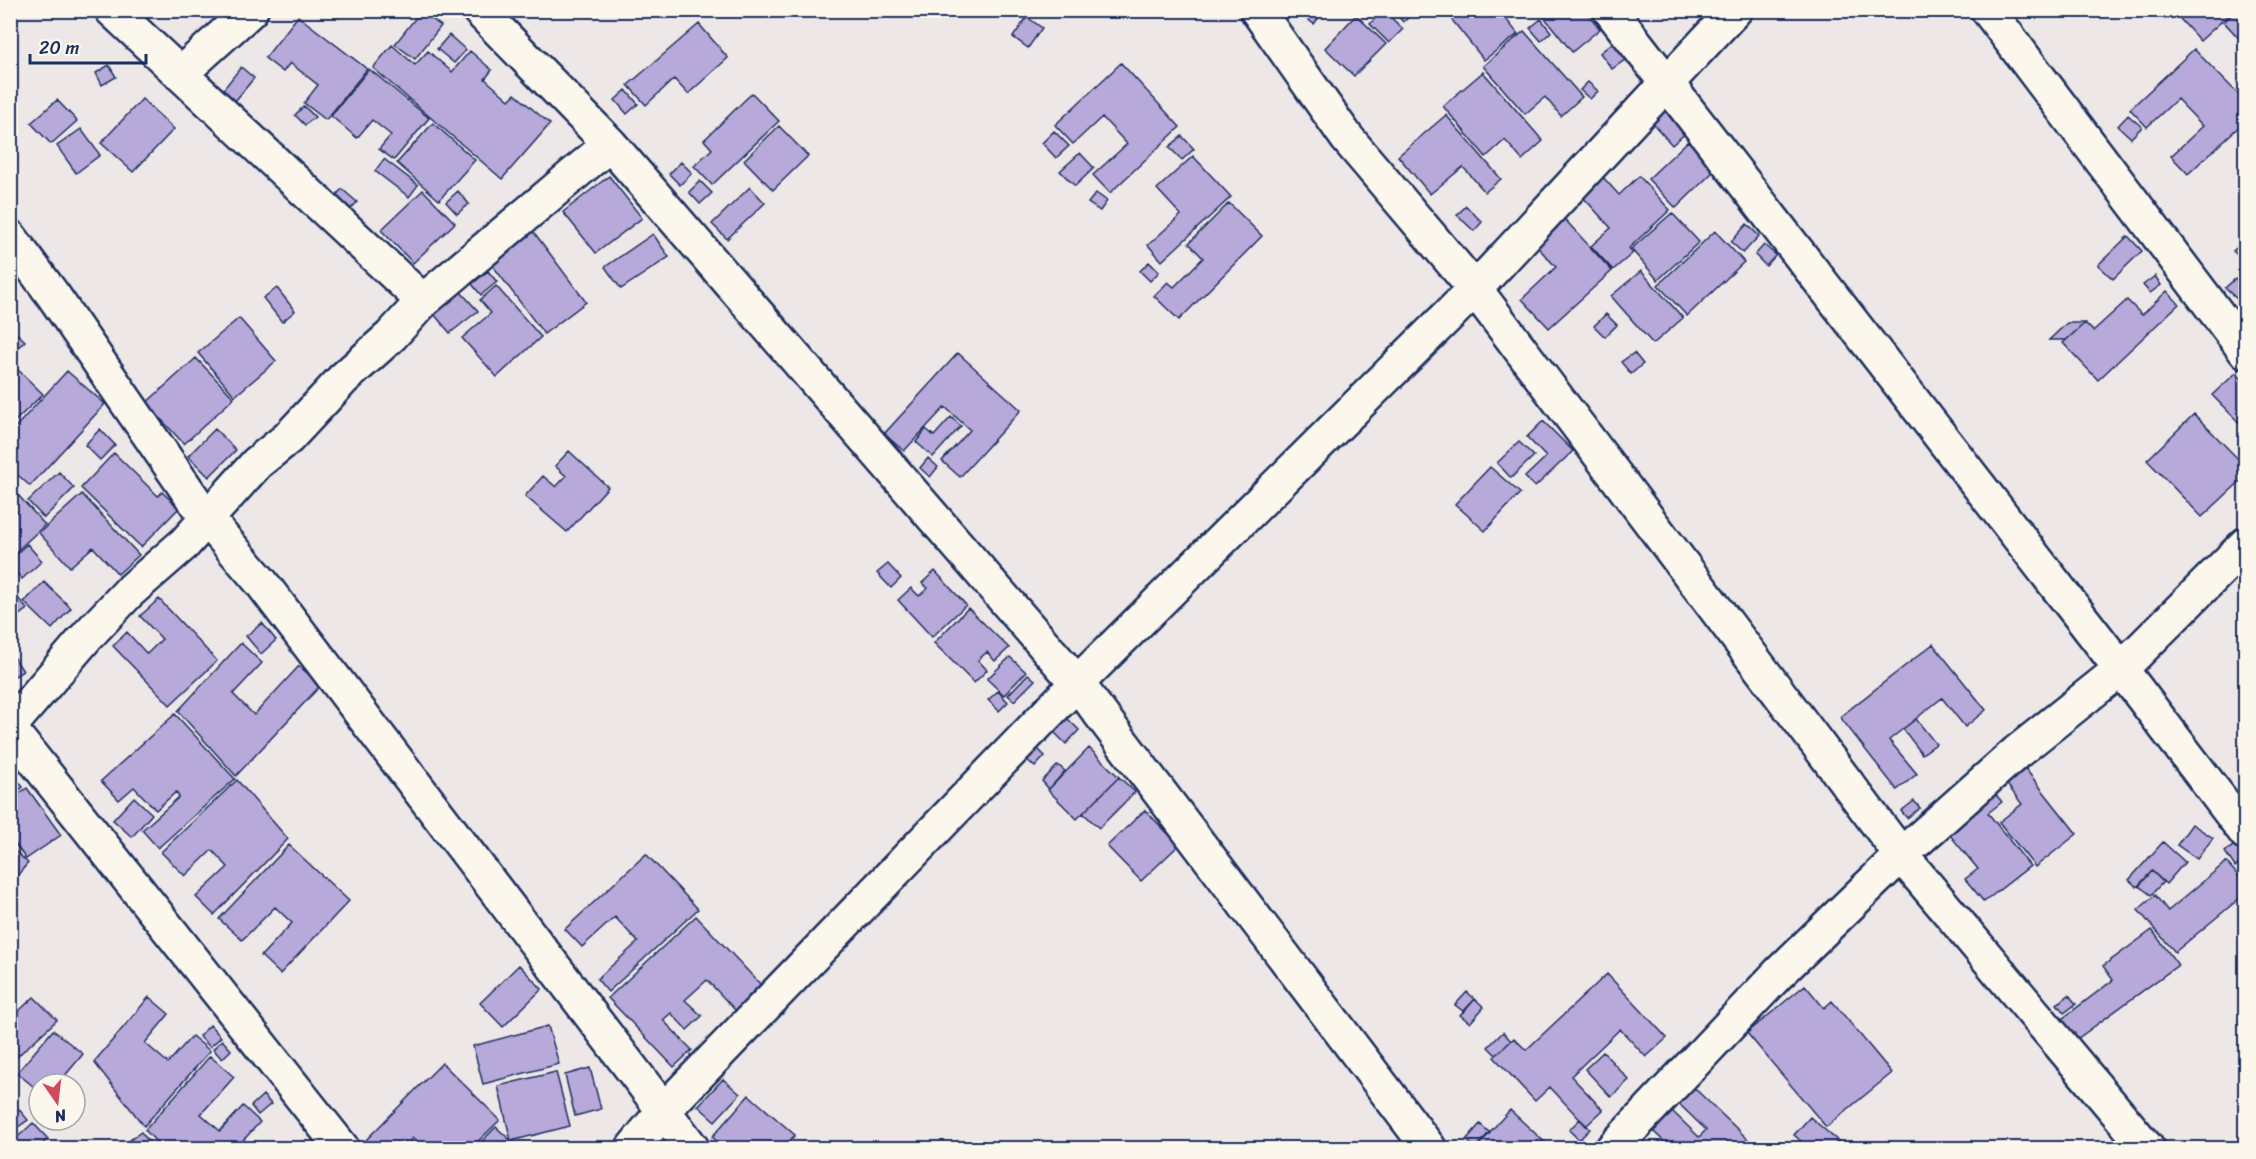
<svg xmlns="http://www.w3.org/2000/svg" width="2256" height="1159" font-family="Sriracha,sans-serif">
  <rect width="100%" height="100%" fill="#ede7e8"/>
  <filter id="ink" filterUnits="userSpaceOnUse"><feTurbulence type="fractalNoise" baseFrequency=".0167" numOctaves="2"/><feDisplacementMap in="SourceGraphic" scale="12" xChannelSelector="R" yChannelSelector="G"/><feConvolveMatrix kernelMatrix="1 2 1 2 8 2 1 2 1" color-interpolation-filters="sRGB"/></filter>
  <g filter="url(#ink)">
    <path fill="#b7a9d9" stroke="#1b2f5e" stroke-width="1.5" d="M1309 10 1323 12 1314 24 1304 17Z
      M1383 10 1403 29 1389 43 1370 24Z
      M1393 10H1418L1403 22Z
      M1444 10H1499L1518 34 1484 60Z
      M1544 10H1585L1600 29 1572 52 1541 13Z
      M2172 10H2233V11L2200 41Z
      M2246 10V46L2224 22 2236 10Z
      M421 11 441 26 415 59 395 44Z
      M1356 15 1386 44 1354 76 1325 48Z
      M298 16 367 69 326 120 304 103 318 85 290 63 283 72 265 58Z
      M1027 17 1042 28 1028 48 1013 37Z
      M1541 19 1551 32 1541 41 1530 28Z
      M699 24 728 58 688 94 674 79 646 105 628 85Z
      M1524 31 1582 97 1561 116 1545 97 1525 114 1483 66Z
      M449 35 466 50 454 63 437 49Z
      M1616 40 1629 57 1612 69 1600 53Z
      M392 45 415 65 428 51 452 72 470 51 492 70 485 79 509 100 515 94 550 124 502 179 373 68Z
      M2194 49 2246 102V120L2188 174 2171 156 2203 126 2177 99 2147 127 2130 109Z
      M1121 63 1180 127 1110 193 1093 175 1127 144 1102 117 1073 144 1055 125Z
      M109 65 116 77 102 85 96 73Z
      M241 67 254 78 231 106 218 96Z
      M369 69 429 118 394 160 379 149 391 135 372 120 357 138 331 116Z
      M1483 72 1543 141 1522 160 1505 140 1486 157 1443 106Z
      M1588 82 1598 91 1590 99 1580 90Z
      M626 90 638 104 627 114 615 100Z
      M752 93 779 121 712 185 694 166 712 149 704 140Z
      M142 99 174 129 133 172 101 143Z
      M57 100 77 121 51 144 31 123Z
      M1663 105 1688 131 1672 145 1648 118Z
      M304 106 315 117 305 125 295 115Z
      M1446 115 1501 179 1485 192 1463 167 1430 194 1398 156Z
      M2128 115 2142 127 2131 138 2118 126Z
      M433 123 475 160 439 200 397 163Z
      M779 126 808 156 773 190 744 160Z
      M81 129 100 155 76 173 57 146Z
      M1054 131 1069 146 1056 158 1042 143Z
      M1182 136 1194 149 1182 160 1169 147Z
      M1688 141 1715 170 1676 208 1648 179Z
      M1080 153 1094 168 1075 186 1060 171Z
      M1193 156 1231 197 1162 261 1148 245 1181 215 1157 189Z
      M384 159 418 185 409 197 375 171Z
      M681 162 692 173 680 185 669 174Z
      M1593 166 1619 195 1639 176 1670 210 1629 248 1633 253 1613 270 1591 246 1611 228 1572 185Z
      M609 176 642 218 596 253 563 212Z
      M700 181 712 193 700 204 689 192Z
      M750 187 765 203 727 239 712 224Z
      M342 189 357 202 343 218 328 204Z
      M423 190 455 223 413 263 381 230Z
      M458 191 469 204 457 214 446 202Z
      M1096 193 1107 201 1100 211 1088 203Z
      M1229 203 1262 236 1179 320 1154 296 1168 282 1174 287 1203 258 1189 243Z
      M1466 206 1482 222 1474 231 1457 215Z
      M1559 213 1612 271 1549 328 1522 299 1556 267 1530 239Z
      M1672 213 1699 242 1658 280 1631 249Z
      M1747 224 1759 236 1743 253 1731 242Z
      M530 227 586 302 544 334 487 258Z
      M1715 231 1744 262 1687 316 1658 285Z
      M653 234 669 257 621 289 605 267Z
      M2128 236 2142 251 2113 279 2098 265Z
      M2246 239V263L2233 251Z
      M1764 245 1776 255 1766 266 1755 255Z
      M1149 262 1159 272 1150 281 1140 271Z
      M488 271 497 282 481 295 472 284Z
      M1641 271 1683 318 1653 344 1611 296Z
      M2155 276 2161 285 2150 293 2143 285Z
      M2235 279 2246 289V293L2238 300 2225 288Z
      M496 286 541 337 497 377 462 338 491 313 480 300Z
      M277 288 295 311 282 322 263 298Z
      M460 291 478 311 450 333 433 313Z
      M2167 291 2179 304 2098 380 2063 343 2085 323 2093 331 2127 300 2142 315Z
      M1606 314 1617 325 1605 337 1594 326Z
      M239 318 276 361 235 396 198 353Z
      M2067 323H2085L2066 340H2049Z
      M10 327 25 341 10 355Z
      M958 353 1021 410 960 477 942 461 970 430 945 407 904 451 884 434Z
      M1634 353 1643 364 1631 374 1621 362Z
      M196 358 234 398 184 444 146 403Z
      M12 364 43 394 10 426V365Z
      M67 371 105 404 30 486 10 468V433Z
      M2236 373 2246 383V430L2212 395Z
      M2194 414 2246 467V476L2202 517 2147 460Z
      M951 417 961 426 933 457 916 442 926 429 934 436Z
      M1543 421 1573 451 1535 487 1525 477 1546 457 1527 437Z
      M100 429 115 445 100 460 85 445Z
      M215 429 236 450 209 477 188 456Z
      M1519 442 1534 456 1511 478 1497 463Z
      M569 451 608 487 567 532 525 496 543 476 556 487 566 476 555 466Z
      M114 453 158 496 162 492 179 508 141 547 81 488Z
      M928 458 938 467 930 477 920 468Z
      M1490 467 1520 493 1485 531 1455 504Z
      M59 472 74 488 44 518 28 501Z
      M10 486 45 525 10 557Z
      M82 494 139 555 118 574 93 547 70 567 39 533Z
      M27 544 42 561 22 579 10 566V559Z
      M888 564 901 578 891 588 877 573Z
      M935 571 966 605 932 637 898 600 911 588 919 596 928 588 922 583Z
      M44 582 71 608 52 629 24 602Z
      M10 588 27 609 10 622Z
      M159 599 217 661 170 705 113 646 127 632 147 654 162 639 140 616Z
      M968 608 1009 648 995 661 987 652 978 660 987 670 974 683 934 643Z
      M262 623 276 640 261 654 246 636Z
      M241 643 262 663 233 694 254 715 299 666 321 685 236 776 178 711Z
      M1933 644 1986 710 1965 727 1942 698 1889 740 1917 774 1897 790 1840 717Z
      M10 651 23 671 10 679Z
      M1010 657 1026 672 1004 695 987 679Z
      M1028 674 1035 680 1014 701 1008 695Z
      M998 691 1008 702 999 711 988 700Z
      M175 714 235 779 158 848 142 830 179 797 176 792 156 810 134 787 119 800 101 781Z
      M1067 718 1079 730 1066 744 1054 732Z
      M1916 719 1936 744 1922 754 1903 729Z
      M1036 747 1045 756 1035 767 1025 758Z
      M1089 748 1119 777 1077 819 1048 790Z
      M1058 765 1065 771 1049 789 1042 781Z
      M2024 767 2077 834 2035 867 1999 822 2022 804 2005 782Z
      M14 775 23 787 10 797V778Z
      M1119 777 1135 792 1099 828 1083 813Z
      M237 780 288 839 214 915 196 897 228 867 212 850 185 876 161 852Z
      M27 788 61 835 26 859 10 837V800Z
      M1992 790 2002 802 1988 813 2030 866 1984 902 1965 879 1978 869 1949 834 1969 819 1964 813Z
      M134 797 152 814 132 837 113 820Z
      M1914 801 1920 808 1907 818 1901 811Z
      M1145 810 1179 845 1141 881 1107 846Z
      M2192 824 2213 838 2197 859 2177 845Z
      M2241 840 2246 846V859L2235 867 2225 852Z
      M2163 842 2185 862 2166 884 2152 871 2137 887 2129 880Z
      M289 845 349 901 280 974 261 956 292 923 275 907 242 940 219 919Z
      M14 850 28 863 17 876 10 870V854Z
      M646 854 698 909 608 992 597 979 638 942 615 917 582 947 565 929Z
      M2226 862 2246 884V893L2175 952 2138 910 2155 895 2168 911Z
      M2152 871 2163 882 2151 895 2139 886Z
      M696 916 762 986 736 1011 707 980 685 1000 702 1016 687 1030 671 1013 663 1020 692 1050 674 1067 608 998Z
      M2152 930 2178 965 2077 1039 2062 1019 2113 980 2103 966Z
      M519 965 542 989 503 1027 480 1003Z
      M1607 974 1667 1038 1646 1057 1620 1029 1571 1076 1603 1110 1586 1126 1550 1087 1535 1101 1494 1057 1514 1038 1526 1050Z
      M1805 985 1824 1008 1832 1001 1892 1073 1826 1127 1747 1033Z
      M1467 992 1475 999 1464 1012 1455 1005Z
      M2069 995 2076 1004 2064 1013 2057 1004Z
      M34 997 57 1020 10 1063V1019Z
      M149 997 169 1014 145 1043 168 1063 192 1036 210 1051 144 1126 94 1062Z
      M1475 999 1484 1007 1470 1023 1460 1015Z
      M210 1025 221 1037 210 1047 199 1036Z
      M548 1026 559 1064 483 1084 473 1046Z
      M53 1030 83 1054 58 1084H39V1091L17 1073Z
      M1503 1032 1511 1041 1496 1055 1488 1047Z
      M222 1040 231 1050 222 1059 213 1049Z
      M1603 1052 1629 1080 1611 1097 1585 1069Z
      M210 1056 234 1077 201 1114 220 1131 243 1106 260 1122 236 1148H162L145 1130Z
      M442 1063 500 1120 471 1148H424L413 1138 403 1148H370L364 1142Z
      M590 1068 601 1109 575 1116 565 1075Z
      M556 1072 570 1126 511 1141 498 1086Z
      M723 1079 740 1094 715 1121 698 1106Z
      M1690 1084 1754 1145 1751 1148H1671L1653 1131 1673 1112 1699 1137 1706 1130 1675 1100Z
      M263 1095 271 1104 258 1115 251 1106Z
      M749 1095 795 1135 783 1148H726L712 1137Z
      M17 1107 28 1120 18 1127 10 1117V1112Z
      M1510 1110 1551 1148H1475Z
      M1810 1117 1846 1148H1809L1794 1135Z
      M1580 1119 1590 1129 1579 1140 1569 1130Z
      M33 1123 48 1139 38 1148H10V1144Z
      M1480 1124 1490 1133 1476 1148 1466 1140Z
      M496 1127 519 1148H475Z
      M141 1132 154 1148H119Z"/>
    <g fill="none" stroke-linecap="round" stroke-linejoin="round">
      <g stroke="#1b2f5e" stroke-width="38">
        <path id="street" d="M112 10 423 301
          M479 10 610 144 1077 683 1429 1148
          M1257 10 1347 138 1475 289 1901 855 2147 1148
          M1610 10 2121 669 2246 833
          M1988 10 2246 352
          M180 74 251 10
          M10 237 53 295 207 519 261 582 692 1148
          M10 726 88 635 129 592 185 543 257 463 288 438 343 379 391 336 423 301 610 144
          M10 729 342 1148
          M633 1148 664 1110 1077 683 1475 289 1735 10
          M1613 1148 1778 974 1901 855 2017 752 2121 669 2246 544"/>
      </g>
      <use href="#street" stroke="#fbf7ec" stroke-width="33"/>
    </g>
  </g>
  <rect width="2256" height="1159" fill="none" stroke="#fbf7ec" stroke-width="36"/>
  <rect x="18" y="18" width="2220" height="1123" fill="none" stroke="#1b2f5e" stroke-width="2" filter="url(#ink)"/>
  <g transform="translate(57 1102) rotate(166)"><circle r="28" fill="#fbf7ec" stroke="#a1a7b3" stroke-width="1.5"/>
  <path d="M0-4.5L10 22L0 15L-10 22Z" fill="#d1495b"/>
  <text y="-9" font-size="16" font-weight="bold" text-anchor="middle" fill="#1b2f5e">N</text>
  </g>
  <path d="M30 54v9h116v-9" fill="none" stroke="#1b2f5e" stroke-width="3"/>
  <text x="39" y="54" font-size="18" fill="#1b2f5e" stroke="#fbf7ec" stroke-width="4.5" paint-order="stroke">20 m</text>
</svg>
